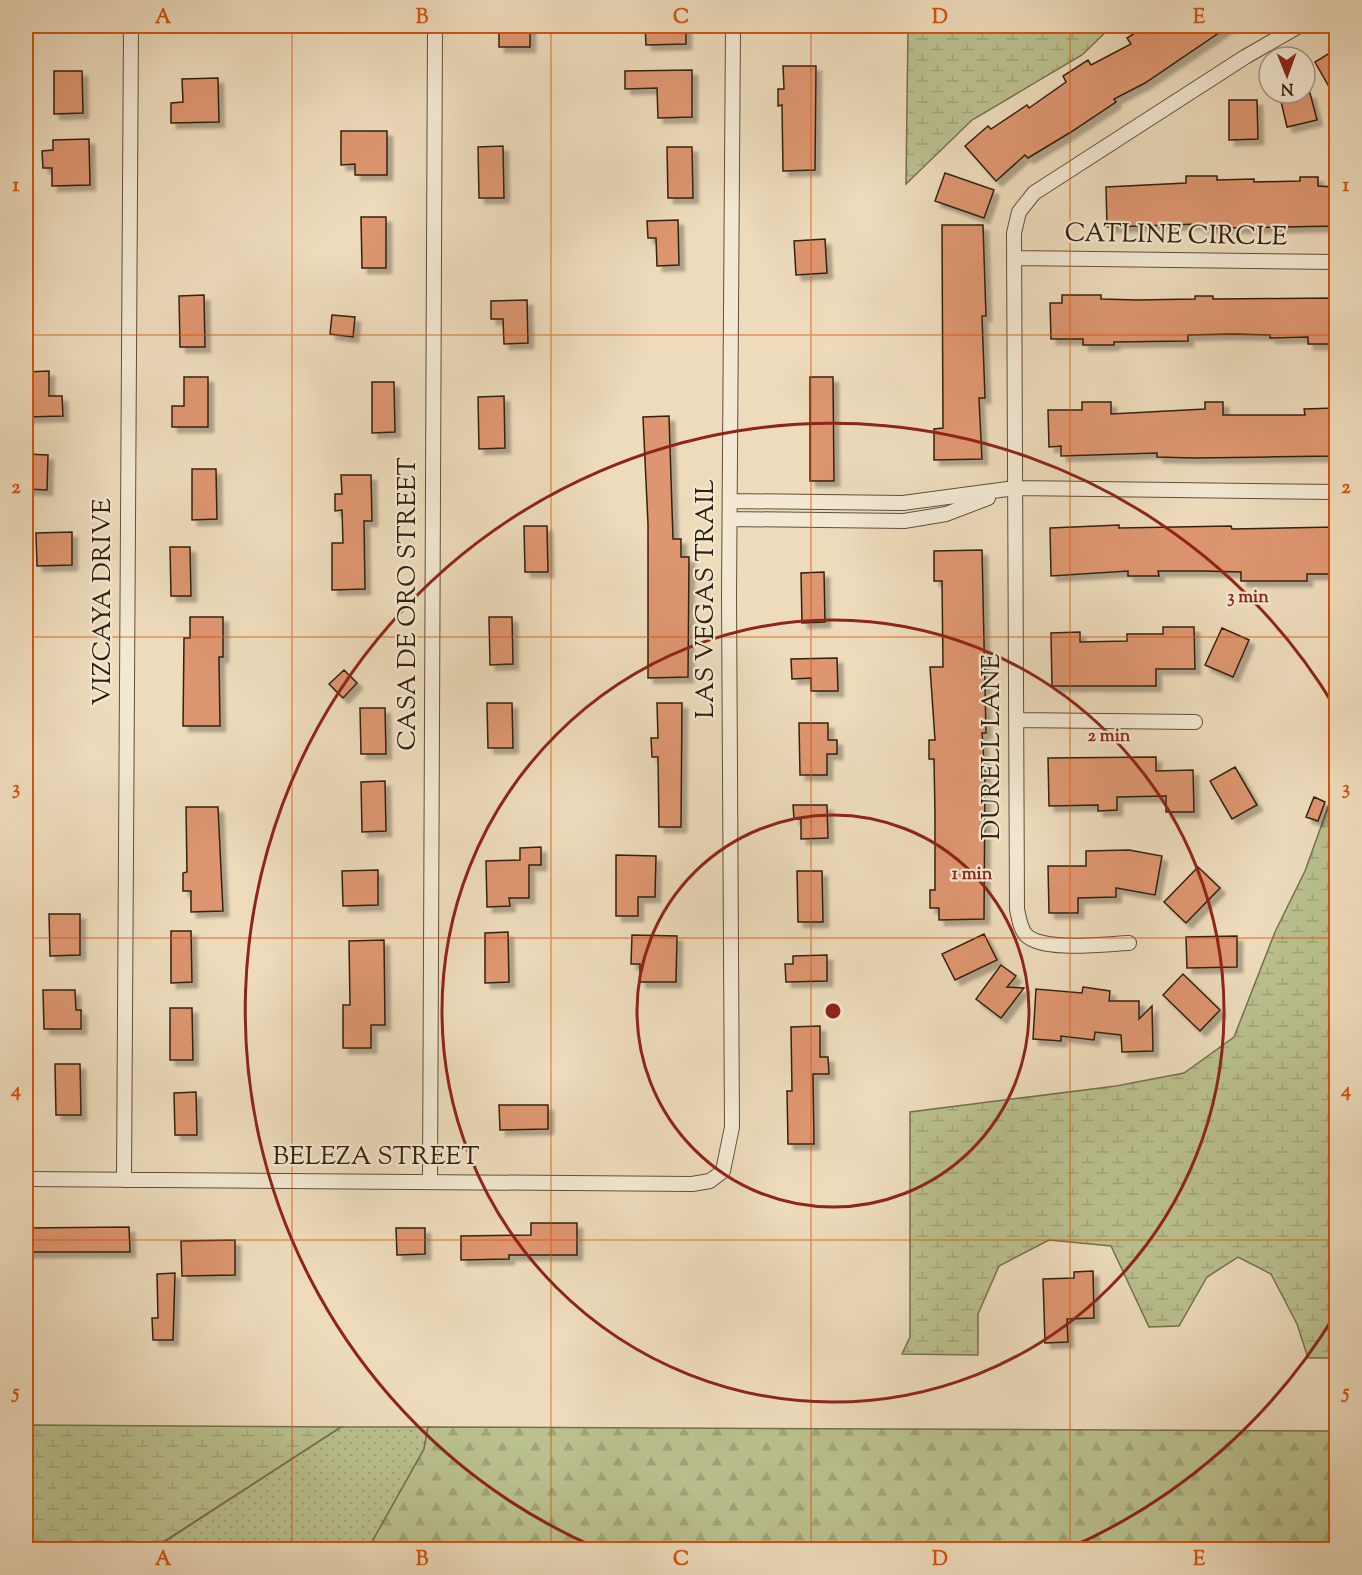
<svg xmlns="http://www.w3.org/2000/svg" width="1362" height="1575" font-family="'Sorts Mill Goudy',serif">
  <defs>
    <pattern id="green-dots" width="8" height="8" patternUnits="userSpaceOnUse" patternTransform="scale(1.5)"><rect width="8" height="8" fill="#bac08e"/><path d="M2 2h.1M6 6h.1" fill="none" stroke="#a0a579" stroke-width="1.8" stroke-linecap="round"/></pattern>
    <pattern id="forest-firs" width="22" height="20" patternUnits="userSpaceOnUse" patternTransform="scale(1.5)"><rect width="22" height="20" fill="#bac08e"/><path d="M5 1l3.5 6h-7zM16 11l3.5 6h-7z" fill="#a0a579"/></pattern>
    <pattern id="wetland-marsh" width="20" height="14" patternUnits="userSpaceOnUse" patternTransform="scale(1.5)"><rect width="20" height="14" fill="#bac08e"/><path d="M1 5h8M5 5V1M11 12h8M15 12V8" fill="none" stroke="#a0a579"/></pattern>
    <filter id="shadow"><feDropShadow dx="5.5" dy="5.5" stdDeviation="1.5" flood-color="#0004"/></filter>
  </defs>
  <rect width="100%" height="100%" fill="#eddbbb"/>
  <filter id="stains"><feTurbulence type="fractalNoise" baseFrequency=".00333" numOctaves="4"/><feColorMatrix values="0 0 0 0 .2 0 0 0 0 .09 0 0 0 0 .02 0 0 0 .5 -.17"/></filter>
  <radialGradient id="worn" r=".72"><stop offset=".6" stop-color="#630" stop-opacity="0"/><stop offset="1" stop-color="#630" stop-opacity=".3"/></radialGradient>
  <path fill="url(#green-dots)" stroke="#76704e" stroke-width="1.5" d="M341 1427H428L424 1449 368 1549 152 1550Z"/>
  <path fill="url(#forest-firs)" stroke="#76704e" stroke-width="1.5" d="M428 1427 1336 1431V1549H368L424 1449Z"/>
  <path fill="url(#wetland-marsh)" stroke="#76704e" stroke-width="1.5" d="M908 26H1112L1082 55 972 120 906 184Z
    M1336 785V1358H1308L1297 1324 1271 1274 1238 1257 1207 1277 1179 1326 1149 1327 1111 1246 1049 1240 999 1266 978 1314V1355L902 1354 910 1337V1112L1116 1086 1184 1073 1234 1037 1275 932 1305 871Z
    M26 1425 341 1427 152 1549 26 1550Z"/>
  <path fill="#de9670" stroke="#33210e" stroke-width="1.5" filter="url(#shadow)" d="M499 26H530V47H499Z
    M645 26H686V44L646 45Z
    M1146 26H1229L1145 83 1114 99 1116 102 1071 132 1028 158 1025 155 996 181 965 146 988 126 991 129 1027 105 1029 108 1066 82 1063 76 1088 60 1091 65 1131 44 1127 38Z
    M1336 49V99L1315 62Z
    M783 66H816L815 170 783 171 782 105 778 106V89H784Z
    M692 70V117L658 118 657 88 625 89V71Z
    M54 71H82L83 113 54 114Z
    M218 78 219 122 171 123V103L183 102 182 79Z
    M1279 93H1310L1317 120 1287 127Z
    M1229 100H1257L1258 139 1229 140Z
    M341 131H387V175H355V164L341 165Z
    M89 139 90 185 52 186V168H43L42 151 53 150V140Z
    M503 146 504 198H479L478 147Z
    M667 147H692L693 198H668Z
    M945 173 994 190 984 218 935 201Z
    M1186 176H1217V180L1254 179V182L1300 181V177H1318V186L1336 187V226L1225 228 1199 227V224L1107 227 1106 187 1186 183Z
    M361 217H386V268H362Z
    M678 220 679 265 657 266 656 238H648L647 221Z
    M942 225H983L986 316H982L985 398H979L982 459 934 460V429L943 428Z
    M825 239 827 273 796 275 794 241Z
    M204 295 205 347H180L179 296Z
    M1062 295H1101V299L1137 300 1195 299V296H1213V299L1335 298 1336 344H1308V337L1270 338V335L1233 334 1188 335V341L1114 342V345H1083V339H1051L1050 303H1062Z
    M527 300 528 343 504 344 503 319H491V301Z
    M332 315 355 317 353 337 330 334Z
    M49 371V396H62L63 416 26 417V372Z
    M184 377H208V427H172V406H184Z
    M810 377H833L834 481H810Z
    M372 382H394L395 432 372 433Z
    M504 396 505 448 479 449 478 397Z
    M1082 402H1111V414L1205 409V402H1223V415H1305L1304 409 1335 408 1336 456 1194 458 1157 457V453L1061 456V446L1049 447 1048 410H1082Z
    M669 416 673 539H681V557H689L688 677 648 678V524L643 417Z
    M26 454 48 455 47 490 26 489Z
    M192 469H216L217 519 192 520Z
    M341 475H371L372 521H364L365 589 332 590V543H343L342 510 335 511V494H342Z
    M1119 525V528L1231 526 1232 529 1336 527V574H1307V581H1241V572L1203 571H1158L1159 576H1128V571L1051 576 1050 528Z
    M524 526H547L548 572H525Z
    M72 532V565L37 566 36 533Z
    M170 547H190L191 596H171Z
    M982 550 986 733H982L985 777 984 919 939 920V908H930V890H935V815L934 759H929V740H935L930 667H943L942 581H934V551Z
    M824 572 825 622 802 623 801 573Z
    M190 617H223V657H219L220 726H183L184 638H190Z
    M489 617H512L513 664 490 665Z
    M1163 627H1194L1195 669H1156V686H1052L1051 633 1080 632V642L1127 641V634H1163Z
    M1222 628 1249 640 1233 677 1205 665Z
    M837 658 838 691H811V678L792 679 791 659Z
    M344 670 357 683 343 698 329 684Z
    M487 703H512L513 748H488Z
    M657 703H682L681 827H659L658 757H652L651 738H658Z
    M360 708H385L386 754H361Z
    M799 723H828V740H837V754H827V775H800Z
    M1156 757V771L1193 770 1194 812H1166V796L1117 797V810L1098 811V805L1049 806 1048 758Z
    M1235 767 1257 805 1232 819 1210 781Z
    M385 781 386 831 362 832 361 782Z
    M1314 797 1325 802 1318 821 1306 817Z
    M793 805H827L828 838 801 839V819H794Z
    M186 807H218L223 911 191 912V891H183V873L187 872Z
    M541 847V865H529V898H509L510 906 487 907 486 861 520 860V848Z
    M1129 850 1162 856 1155 895 1116 888V897L1078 898V913H1049L1048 866H1086V851Z
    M616 855 656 856 655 897H638V916H616Z
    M1198 867 1220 888 1186 923 1164 902Z
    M378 870V905L343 906 342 871Z
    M797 871H822L823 922H798Z
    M49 914H80V955L50 956Z
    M171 931H191L192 982 171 983Z
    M508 932 509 982 485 983V933Z
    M984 934 997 960 955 980 942 954Z
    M632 935 677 936 676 982H640V964H631Z
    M1237 936V967L1187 968 1186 937Z
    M384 940 385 1025H371V1048H343V1005H350L349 941Z
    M827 955V981L786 982 785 964H793V956Z
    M1001 965 1016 976 1007 987 1024 988 1001 1018 976 999Z
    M1183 974 1220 1010 1200 1031 1163 995Z
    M1083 987 1110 991 1109 1001H1139V1019L1152 1006 1153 1051 1122 1052 1121 1035 1095 1032 1094 1040 1061 1036V1041L1033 1039 1036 989 1082 993Z
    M43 990H75L76 1010H81V1029H44Z
    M170 1008H192L193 1060H170Z
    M820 1026V1057H828L829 1074H813L814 1144H788L787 1091H792L791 1027Z
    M55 1064H80L81 1115H56Z
    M196 1092 197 1135H175L174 1093Z
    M499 1105H548V1129L500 1130Z
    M531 1223H577V1255H509V1259L461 1260V1236L531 1235Z
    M129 1227 130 1252H26V1228Z
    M396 1228H425V1254L397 1255Z
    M235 1240V1275L182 1276 181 1241Z
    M1093 1271 1094 1318 1067 1319 1068 1342 1045 1343 1043 1279 1074 1278V1272Z
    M175 1273 173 1340H153L152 1318H158L157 1274Z"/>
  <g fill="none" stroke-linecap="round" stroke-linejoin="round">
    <g stroke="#625039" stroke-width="16">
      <path id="street" d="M1014 258 1336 262
        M730 501 903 503 1015 488 1336 492
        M730 519 904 521 946 514 988 498
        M1016 720 1195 722
        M1129 943C1105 944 1043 952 1026 935 1020 928 1019 918 1017 909L1014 233 1019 212 1034 193 1245 57 1299 26
        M26 1179 692 1184 710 1181 723 1171 732 1127 729 596 733 26
        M124 1180 131 26
        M430 1182 435 26"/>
    </g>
    <use href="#street" stroke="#f3e8d3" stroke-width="14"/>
  </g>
  <path fill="none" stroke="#d6530c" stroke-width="1.5" stroke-opacity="0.55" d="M292 26V1550M551 26V1550M811 26V1550M1070 26V1550M26 335H1336M26 637H1336M26 938H1336M26 1240H1336"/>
  <g fill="none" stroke="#8f2418" stroke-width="3">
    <circle cx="833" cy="1011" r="196"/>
    <circle cx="833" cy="1011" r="391"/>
    <path d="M1336 1313A587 587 0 0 1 1067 1549M599 1549A587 587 0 1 1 1336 709"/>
  </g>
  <g text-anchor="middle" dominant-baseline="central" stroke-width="4.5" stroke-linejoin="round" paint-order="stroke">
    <g font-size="26" fill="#33210e" stroke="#f3e8d3">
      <text transform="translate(1176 236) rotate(1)">CATLINE CIRCLE</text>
      <text transform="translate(706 599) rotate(-90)">LAS VEGAS TRAIL</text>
      <text transform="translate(103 602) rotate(-90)">VIZCAYA DRIVE</text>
      <text transform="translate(408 604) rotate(-90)">CASA DE ORO STREET</text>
      <text transform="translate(992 747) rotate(-90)">DURELL LANE</text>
      <text x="376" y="1157">BELEZA STREET</text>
    </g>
  </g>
  <circle cx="833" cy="1011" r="9" fill="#8f2418" stroke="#f3e8d3" stroke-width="3"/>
  <g font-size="18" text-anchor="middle" font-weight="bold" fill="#8f2418" stroke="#f3e8d3" stroke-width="4.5" stroke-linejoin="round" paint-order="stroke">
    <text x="1248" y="602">3 min</text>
    <text x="1109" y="741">2 min</text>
    <text x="972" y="879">1 min</text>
  </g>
  <rect width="1362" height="1575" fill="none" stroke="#eddbbb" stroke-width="66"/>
  <g transform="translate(1287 75) rotate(179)"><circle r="28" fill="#f3e8d3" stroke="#a69884" stroke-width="1.5"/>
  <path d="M0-4.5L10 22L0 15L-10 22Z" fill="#8f2418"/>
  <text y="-9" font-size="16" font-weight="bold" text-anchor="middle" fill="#33210e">N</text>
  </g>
  <rect x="33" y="33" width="1296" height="1509" fill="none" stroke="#d6530c" stroke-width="2"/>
  <g font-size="20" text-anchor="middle" font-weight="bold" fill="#d6530c">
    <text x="163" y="23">A</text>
    <text x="422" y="23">B</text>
    <text x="681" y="23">C</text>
    <text x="940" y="23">D</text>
    <text x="1199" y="23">E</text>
    <text x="16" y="191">1</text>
    <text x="1346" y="191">1</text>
    <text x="16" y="493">2</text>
    <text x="1346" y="493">2</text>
    <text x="16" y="794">3</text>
    <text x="1346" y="794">3</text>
    <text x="16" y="1096">4</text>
    <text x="1346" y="1096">4</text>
    <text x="16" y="1398">5</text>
    <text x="1346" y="1398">5</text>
    <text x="163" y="1565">A</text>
    <text x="422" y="1565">B</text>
    <text x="681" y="1565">C</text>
    <text x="940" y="1565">D</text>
    <text x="1199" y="1565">E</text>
  </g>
  <rect width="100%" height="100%" filter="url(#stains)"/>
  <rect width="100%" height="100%" fill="url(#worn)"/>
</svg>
